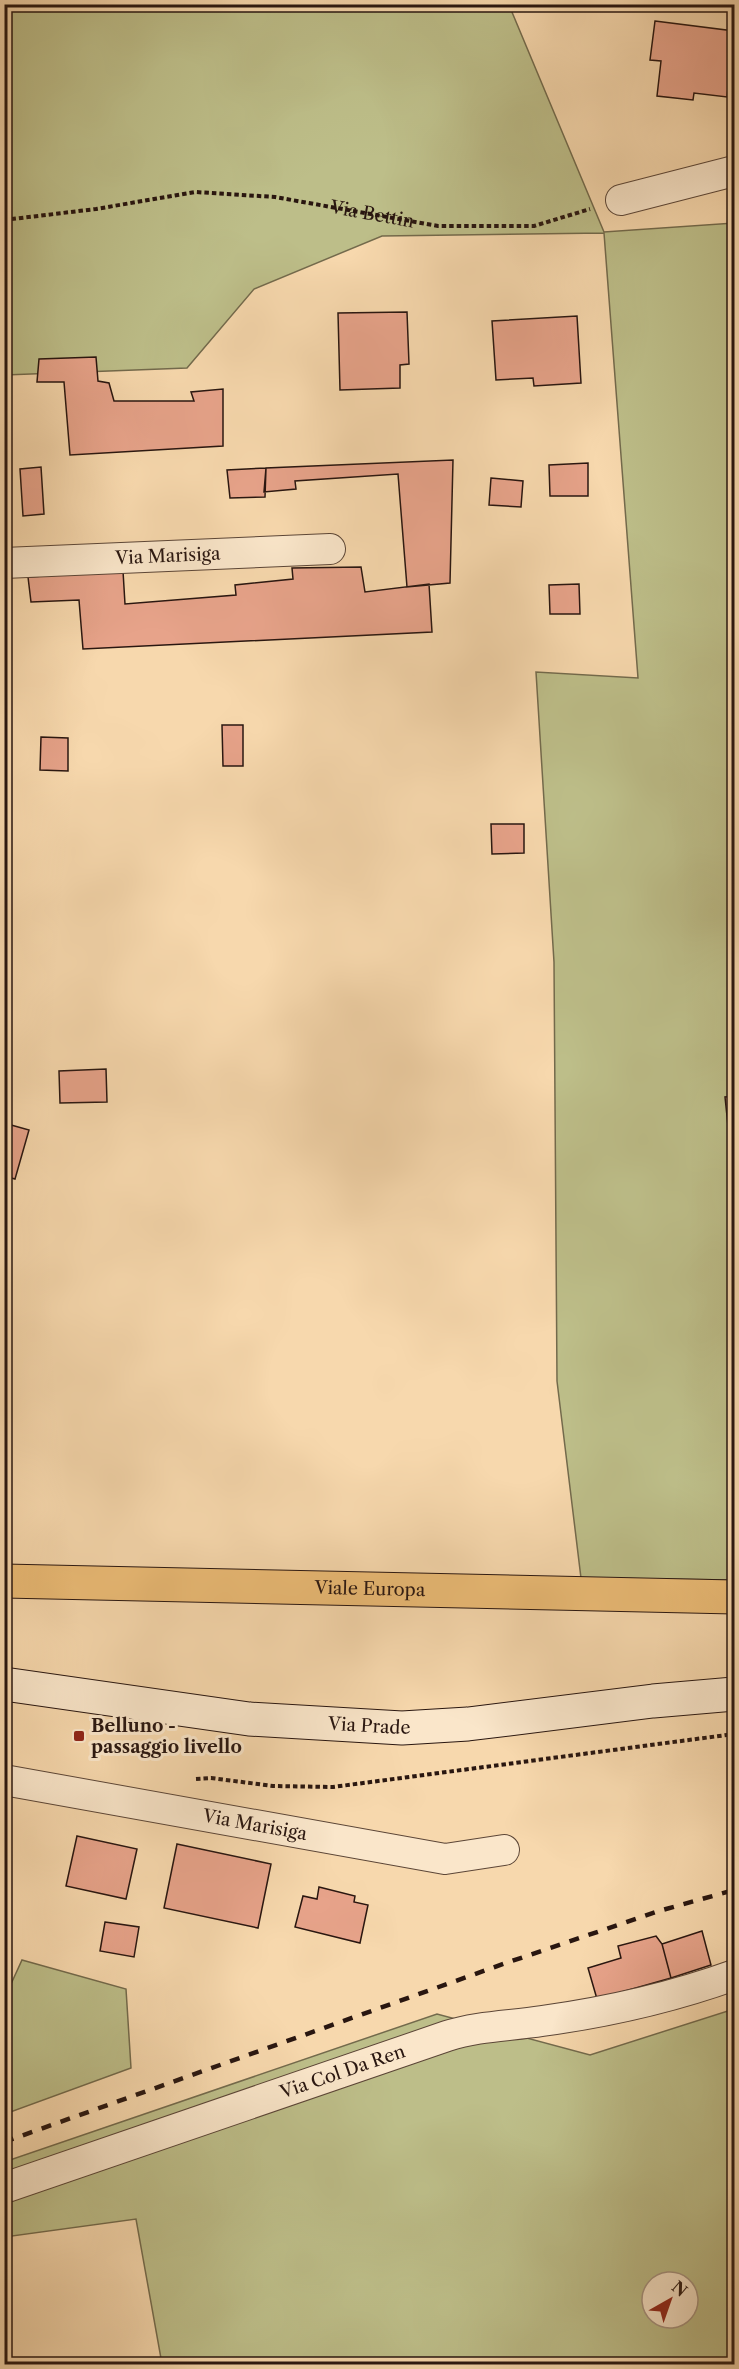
<svg xmlns="http://www.w3.org/2000/svg" width="739" height="2369" font-family="'Libre Caslon Text',serif">
  <rect width="100%" height="100%" fill="#f7d8ad"/>
  <filter id="stains"><feTurbulence type="fractalNoise" baseFrequency=".00333" numOctaves="4"/><feColorMatrix values="0 0 0 0 .2 0 0 0 0 .09 0 0 0 0 .02 0 0 0 .5 -.17"/></filter>
  <radialGradient id="worn" r=".72"><stop offset=".6" stop-color="#630" stop-opacity="0"/><stop offset="1" stop-color="#630" stop-opacity=".3"/></radialGradient>
  <path fill="#bdbe89" stroke="#736a4c" stroke-width="1.5" fill-rule="evenodd" d="M4 5H509L604 232 734 223V1580L581 1578 557 1381 554 962 536 672 638 678 604 233 382 236 254 289 187 368 5 375Z
    M22 1960 126 1989 131 2068 5 2114V1983L11 1984Z
    M734 2009V2364H162L136 2219 5 2237 4 2162 437 2014 590 2055ZM652 2282H688V2318H652Z"/>
  <path fill="#e7a38a" stroke="#291610" stroke-width="1.5" d="M655 21 734 31 727 97 694 93 693 100 657 96 661 61 650 60Z
    M407 312 409 364 400 365V388L340 390 338 313Z
    M577 316 581 383 534 386 533 378 496 380 492 321Z
    M96 357 98 381 109 383 114 401H194L191 392 223 389V446L70 455 64 382H37L39 359Z
    M453 460 450 583 407 587 398 474 295 481 296 489 264 492 266 468Z
    M588 463V496H550L549 465Z
    M41 467 44 514 23 516 20 469Z
    M266 468 265 497 230 498 227 470Z
    M491 478 523 481 521 507 489 505Z
    M361 567 365 592 429 584 432 632 83 649 79 600 31 602 28 577 123 571 125 604 236 595 235 585 293 579 292 568Z
    M579 584 580 614H550L549 585Z
    M222 725H243V766H223Z
    M41 737 68 738V771L40 770Z
    M491 824H524V853L492 854Z
    M106 1069 107 1102 60 1103 59 1071Z
    M734 1096V1125L728 1126 725 1097Z
    M4 1123 29 1130 15 1179 4 1176Z
    M77 1836 137 1849 126 1899 66 1886Z
    M177 1844 271 1864 258 1928 164 1908Z
    M319 1887 355 1896 354 1902 368 1905 360 1943 295 1927 303 1896 317 1899Z
    M105 1922 139 1927 134 1957 100 1951Z
    M702 1931 711 1965 671 1978 662 1944Z
    M656 1936 662 1944 671 1978 597 1999 588 1968 621 1958 618 1946Z"/>
  <g fill="none" stroke-linecap="round" stroke-linejoin="round">
    <g stroke="#5c4637" stroke-width="32">
      <g id="street">
        <path d="M621 200 734 171"/>
        <path id="s2" d="M4 563 330 549"/>
        <path id="s3" d="M4 1780 445 1859 504 1850"/>
        <path id="s4" d="M4 2188 447 2036C478 2026 510 2026 542 2021 607 2012 673 1997 734 1975"/>
      </g>
    </g>
    <g stroke="#291610" stroke-width="35">
      <g id="secondary">
        <path id="s5" d="M4 1684 249 1719 402 1728 468 1724 653 1701 734 1694"/>
      </g>
    </g>
    <g stroke="#291610" stroke-width="35">
      <g id="primary">
        <path id="s6" d="M4 1581 734 1597"/>
      </g>
    </g>
    <g stroke="#291610" stroke-width="4" stroke-dasharray="4.5 3" stroke-linecap="butt">
      <path id="s1" d="M4 220 96 209 195 192 275 197 438 226H534L590 209"/>
      <path d="M196 1779 211 1778 273 1786 333 1787 734 1734"/>
    </g>
    <use href="#street" stroke="#fae6ca" stroke-width="30"/>
    <use href="#secondary" stroke="#fae6ca" stroke-width="33"/>
    <use href="#primary" stroke="#ecbc76" stroke-width="33"/>
    <path stroke="#291610" stroke-width="4.5" stroke-dasharray="10 10" stroke-linecap="butt" d="M4 2142 506 1963 659 1911 734 1890"/>
  </g>
  <rect fill="#8f2418" stroke="#fae6ca" stroke-width="2" x="73" y="1730" width="12" height="12" rx="3"/>
  <g text-anchor="middle" dominant-baseline="central" stroke-width="6" stroke-linejoin="round" paint-order="stroke">
    <g font-size="18" fill="#291610" stroke="#fae6ca">
      <text stroke="none"><textPath href="#s1" startOffset="372">Via Bettin</textPath></text>
      <text stroke="none"><textPath href="#s2" startOffset="164">Via Marisiga</textPath></text>
      <text stroke="none"><textPath href="#s6" startOffset="366">Viale Europa</textPath></text>
      <text stroke="none"><textPath href="#s5" startOffset="368">Via Prade</textPath></text>
      <text stroke="none"><textPath href="#s3" startOffset="255">Via Marisiga</textPath></text>
      <text stroke="none"><textPath href="#s4" startOffset="358">Via Col Da Ren</textPath></text>
    </g>
    <g font-size="18" font-weight="bold" fill="#291610" stroke="#fae6ca" text-anchor="start">
      <text x="91" y="1726">Belluno -<tspan x="91" dy="21">passaggio livello</tspan></text>
    </g>
  </g>
  <rect width="739" height="2369" fill="none" stroke="#f7d8ad" stroke-width="24"/>
  <rect x="6" y="6" width="727" height="2357" fill="none" stroke="#291610" stroke-width="3"/>
  <rect x="12" y="12" width="715" height="2345" fill="none" stroke="#291610" stroke-width="1.5"/>
  <g transform="translate(670 2300) rotate(40)"><circle r="28" fill="#fae6ca" stroke="#a69380" stroke-width="1.5"/>
  <path d="M0-4.5L10 22L0 15L-10 22Z" fill="#8f2418"/>
  <text y="-9" font-size="16" font-weight="bold" text-anchor="middle" fill="#291610">N</text>
  </g>
  <rect width="100%" height="100%" filter="url(#stains)"/>
  <rect width="100%" height="100%" fill="url(#worn)"/>
</svg>
